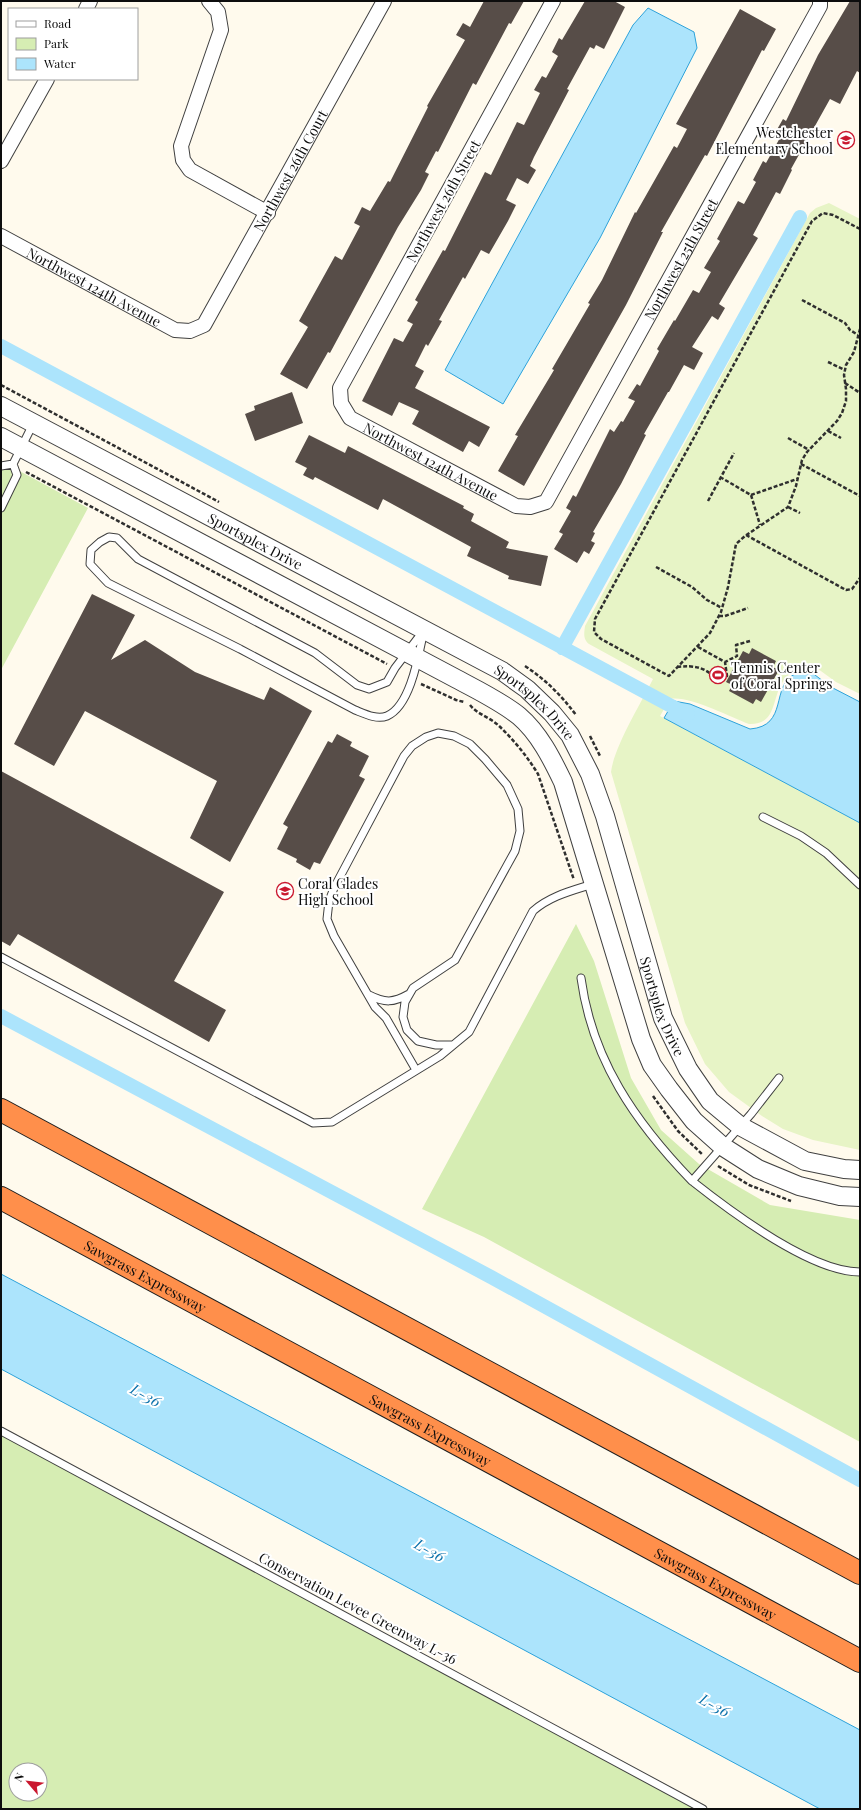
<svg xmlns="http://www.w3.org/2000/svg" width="861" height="1810" font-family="'Playfair Display',serif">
  <rect width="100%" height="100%" fill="#fffaed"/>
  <path fill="#d6edb3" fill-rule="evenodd" d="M1 461 88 508 1 670Z
    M576 924 594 961 631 1078 661 1130 699 1164 770 1205 860 1220V1442L484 1237 422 1209Z
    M1 1431 703 1809H1ZM16 1770H40V1794H16Z"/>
  <path fill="#e7f4c6" d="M829 203 860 219V694L836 682 814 666C803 668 791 670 784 680 771 697 778 725 749 724 730 717 688 695 670 699L660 716 860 823V1150L813 1140 783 1129 762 1116 729 1092 705 1064 685 1023 611 772C614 747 641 703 653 679L589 644C583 639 584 634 585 626L810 213 816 208Z"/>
  <path fill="#ace4fc" stroke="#2da2da" d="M648 8 694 32 697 48 600 238 503 404 445 370 633 25Z
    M811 672 831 687 860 702V823L664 718 674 701 690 704 750 729C789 726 770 686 795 674 799 672 806 672 811 672Z
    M1 1274 860 1730V1809H820L1 1369Z"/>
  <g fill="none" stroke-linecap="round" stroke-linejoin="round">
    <path stroke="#ace4fc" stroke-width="14" d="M1 346 688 715
      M562 648 800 217
      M1 1016 491 1277 860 1480"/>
  </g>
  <path fill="#574d48" d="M484 1H524L511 24 509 23 476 85 473 83 438 152 436 151 425 172 429 174 421 190 398 227 330 353 328 352 307 389 280 374 308 327 299 321 335 256 342 260 360 226 354 223 362 207 370 211 388 181 390 182 428 107 427 106 465 40 456 35 463 23 470 27Z
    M585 1H614L625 7 604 49 596 45 594 49 590 47 567 89 569 90 534 157 530 166 536 170 528 184 517 178 506 200 516 205 508 221 489 254 481 250 465 279 463 277 439 320 442 321 428 346 426 344 415 366 424 371 415 388 490 427 479 447 469 441 463 452 412 424 419 411 399 402 392 416 362 401 394 338 403 342 413 324 407 321 418 302 415 300 443 250 445 251 485 172 491 175 517 122 524 125 540 93 534 90 542 76 546 78 558 56 552 52 559 38 562 40Z
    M850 1H860V73L857 71 840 104 830 99 791 169 792 170 780 194 776 192 753 235 758 238 719 304 725 308 718 320 712 316 692 347 703 353 694 370 684 365 669 392H668L644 434 646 435 621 484 593 532 595 533 591 541 595 543 589 554 584 551 577 563 554 549 563 534 559 532 571 511 566 508 573 495 576 497 610 429 614 432 621 421 623 422 635 401 628 398 637 384 640 386 659 351 657 349 674 320 675 321 693 290 699 293 711 272 704 268 720 241 717 239 738 201 744 204 756 182 753 180 763 161 766 163 781 136 775 133 783 119 786 121 818 55Z
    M740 9 776 29 764 51 762 50 707 156 705 155 661 232H663L626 305 524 486 498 471 518 436 515 435 554 370 552 369 590 304 588 303 602 280 635 212 636 213 674 146 677 148 687 129 676 124Z
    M292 392 303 423 255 441 245 414 255 410 254 406Z
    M309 435 345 453 348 446 464 506 463 508 474 514 471 521 509 542 506 548 548 556 541 586 508 579 509 576 467 556 471 547 383 499 378 510 315 477 313 480 303 475 307 468 295 462Z
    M92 594 135 615 111 660 145 640 195 672 264 700 270 687 312 711 230 862 190 838 217 781 85 711 54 766 14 744Z
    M752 648 776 661 773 667 779 670 761 702 756 699 753 704 729 691 732 685 726 682 743 651 749 654Z
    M337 734 352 742 350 746 369 756 359 776 365 779 320 864 314 862 310 870 296 862 297 859 277 849 288 827 283 824 328 741 332 743Z
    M1 771 224 892 174 981 226 1010 209 1042 18 934 10 946 1 941Z"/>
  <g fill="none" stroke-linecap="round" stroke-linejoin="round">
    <g stroke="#404040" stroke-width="9">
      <path id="service" d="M1 466 13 464
        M1 508 17 475 13 464 33 424
        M109 537 117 538 138 559 315 653 357 685 369 689 387 682 395 668 424 630C419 653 411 706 387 716 377 720 365 714 355 710L240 649 108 583 90 564 91 550 100 542Z
        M763 817 801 836 826 853 860 885
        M1 957 313 1123 332 1122 440 1056 469 1032 533 911C550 896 571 891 593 884
        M581 978C592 1060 635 1122 692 1181L751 1114 779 1078
        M369 995C385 1003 393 1003 409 994
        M416 1070 386 1018 375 1007 334 936 327 919 329 901 334 888 404 756 412 746 426 737 438 733 454 736 470 744 485 759 507 785 518 809 520 831 515 851 455 960 413 988 405 1002 403 1017 407 1030 418 1041 436 1045H453
        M692 1181C730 1211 810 1272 860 1272
        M1 1431 703 1809"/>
    </g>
    <g stroke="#404040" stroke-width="16">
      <g id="minor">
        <path d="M209 1 218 12 221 30 181 146 183 160 190 170 268 213"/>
        <path id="s1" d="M553 1 340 388 341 403 350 418 516 506 530 507 546 502 820 6V1"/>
        <path d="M86 9 90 1"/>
        <path d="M1 161 47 79"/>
        <path id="s2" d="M1 236 175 330 190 331 204 325 384 1"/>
      </g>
    </g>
    <g stroke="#404040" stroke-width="20">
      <g id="tertiary">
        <path id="s3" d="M1 406 502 671 527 689 552 713 570 735 590 774 605 816 663 1018 688 1069 710 1101 740 1126 805 1161 844 1169 860 1170"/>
        <path d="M1 437 453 677C475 689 499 700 519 716 539 733 552 759 563 782L641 1039 652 1065 669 1089 694 1121 722 1146 758 1169 799 1186 840 1196 860 1197"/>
      </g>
    </g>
    <g stroke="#1e1e1e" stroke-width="24">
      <g id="motorway">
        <path d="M1 1110 860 1573"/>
        <path id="s4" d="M1 1198 860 1661"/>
      </g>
    </g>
    <path stroke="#2f2f2f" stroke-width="2.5" stroke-dasharray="4 2" stroke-linecap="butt" d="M860 229 833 215 823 213 812 221 595 619 594 632 601 639 669 676 710 633 721 612 728 587 736 544 745 536 788 507 796 486 802 460 807 452 837 421 842 413 846 401V389L844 375 846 365 854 352 860 329
      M802 300 845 323 850 330 858 335
      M828 362 845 370
      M845 383 860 393
      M1 385 219 502
      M828 431 841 438
      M788 438 809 450
      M801 464 860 496
      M26 472 387 664
      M720 477 751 495 760 525
      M751 495 797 479
      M708 501 734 453
      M788 507 800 513
      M746 535 846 590 852 589 860 578
      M656 567 692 587 707 600 722 608
      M719 616H725L748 608
      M698 647 725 662 737 656 736 645 750 641
      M525 666C546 680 561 695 576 715
      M677 667C694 665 706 667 717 680L727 676 725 662
      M421 684 456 700 464 702
      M470 705C477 714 489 717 498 725 513 739 527 756 538 774L574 880
      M590 736 600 756
      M653 1096 678 1131 703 1155
      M718 1166 749 1185 791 1201"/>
    <use href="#service" stroke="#fff" stroke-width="7"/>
    <use href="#minor" stroke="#fff" stroke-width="14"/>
    <use href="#tertiary" stroke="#fff" stroke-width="18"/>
    <use href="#motorway" stroke="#ff8f4b" stroke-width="22"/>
  </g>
  <defs>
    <g id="school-ring" transform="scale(0.9)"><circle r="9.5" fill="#fff" stroke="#ca182f" stroke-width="1.5"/><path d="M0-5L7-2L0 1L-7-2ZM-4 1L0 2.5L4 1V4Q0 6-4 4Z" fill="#ca182f"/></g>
    <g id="stadium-ring" transform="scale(0.9)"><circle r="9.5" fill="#fff" stroke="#ca182f" stroke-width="1.5"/><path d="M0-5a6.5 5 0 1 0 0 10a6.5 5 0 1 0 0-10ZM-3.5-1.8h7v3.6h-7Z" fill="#ca182f"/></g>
  </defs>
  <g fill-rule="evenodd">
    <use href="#school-ring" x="846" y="140"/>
    <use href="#stadium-ring" x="718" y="675"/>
    <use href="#school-ring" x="285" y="891"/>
  </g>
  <g text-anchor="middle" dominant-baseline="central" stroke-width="4" stroke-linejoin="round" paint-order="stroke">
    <g font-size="14" fill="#0d0d0d" stroke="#fff" text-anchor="start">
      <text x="833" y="132" text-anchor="end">Westchester<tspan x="833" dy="16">Elementary School</tspan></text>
      <text x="731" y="667">Tennis Center<tspan x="731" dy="16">of Coral Springs</tspan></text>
      <text x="298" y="883">Coral Glades<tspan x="298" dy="16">High School</tspan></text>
    </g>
    <g font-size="14" fill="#0d0d0d" stroke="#fff">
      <text stroke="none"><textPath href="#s2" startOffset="405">Northwest 26th Court</textPath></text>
      <text transform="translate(443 201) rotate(-61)">Northwest 26th Street</text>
      <text stroke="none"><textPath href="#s1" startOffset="971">Northwest 25th Street</textPath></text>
      <text stroke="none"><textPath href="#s2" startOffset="106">Northwest 124th Avenue</textPath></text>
      <text stroke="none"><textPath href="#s1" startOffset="566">Northwest 124th Avenue</textPath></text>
      <text stroke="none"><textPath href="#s3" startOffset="288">Sportsplex Drive</textPath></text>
      <text stroke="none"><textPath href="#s3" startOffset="612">Sportsplex Drive</textPath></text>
      <text stroke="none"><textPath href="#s3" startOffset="948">Sportsplex Drive</textPath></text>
      <text stroke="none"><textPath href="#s4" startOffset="164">Sawgrass Expressway</textPath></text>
      <text stroke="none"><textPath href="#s4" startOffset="488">Sawgrass Expressway</textPath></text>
      <text stroke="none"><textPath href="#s4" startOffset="812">Sawgrass Expressway</textPath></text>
      <text transform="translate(358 1608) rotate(28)">Conservation Levee Greenway L-36</text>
    </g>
    <g font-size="15" font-style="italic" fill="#0b71ab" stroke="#fff">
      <text transform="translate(146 1395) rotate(29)">L-36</text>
      <text transform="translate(430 1550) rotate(29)">L-36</text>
      <text transform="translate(715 1705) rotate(29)">L-36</text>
    </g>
  </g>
  <rect width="861" height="1810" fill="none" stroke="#0d0d0d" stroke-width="4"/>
  <rect x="8" y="8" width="130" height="72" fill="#ffffff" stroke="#9e9e9e"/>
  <rect x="16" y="21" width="20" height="6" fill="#ffffff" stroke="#9e9e9e"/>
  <text x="44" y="28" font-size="12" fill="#0d0d0d">Road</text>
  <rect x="16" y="38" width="20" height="12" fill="#d6edb3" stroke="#9e9e9e"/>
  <text x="44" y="48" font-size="12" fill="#0d0d0d">Park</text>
  <rect x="16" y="58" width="20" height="12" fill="#ace4fc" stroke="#9e9e9e"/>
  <text x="44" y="68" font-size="12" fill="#0d0d0d">Water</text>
  <g transform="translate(28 1782) rotate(298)"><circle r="19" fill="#ffffff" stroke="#9e9e9e"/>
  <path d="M0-3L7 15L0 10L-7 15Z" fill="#ca182f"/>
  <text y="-6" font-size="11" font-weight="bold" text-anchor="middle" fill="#0d0d0d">N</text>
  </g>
</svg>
